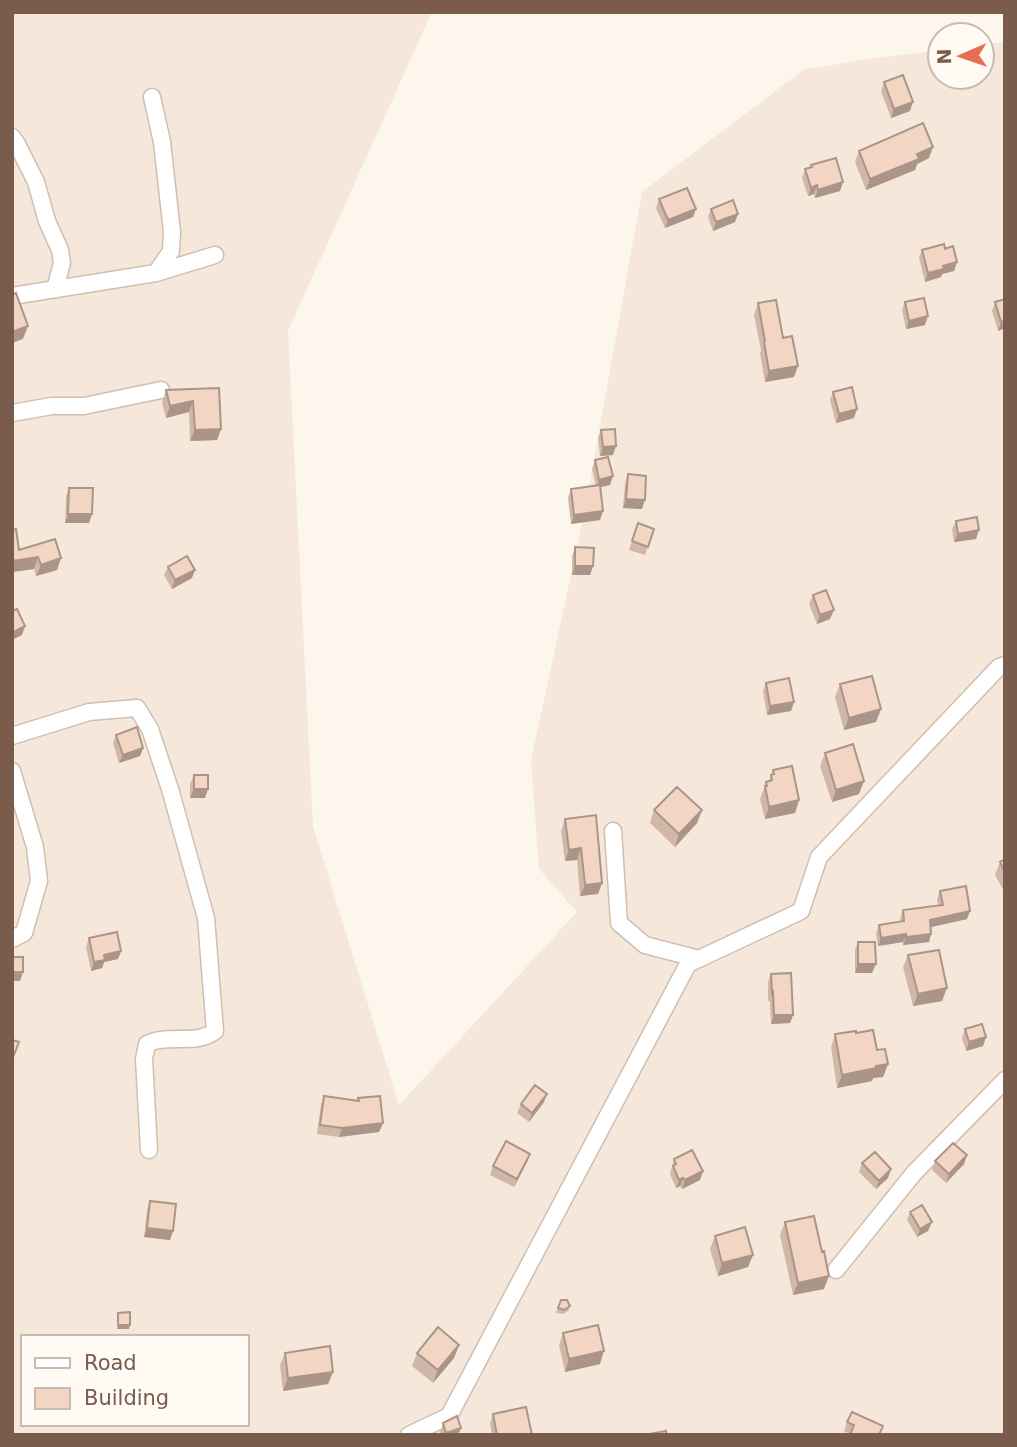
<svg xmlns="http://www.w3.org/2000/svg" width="1017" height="1447" font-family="'DejaVu Sans',sans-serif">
  <rect width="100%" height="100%" fill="#fdf6ec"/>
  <path fill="#f5e8da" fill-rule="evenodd" d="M12 12H432L288 331 313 826 399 1105 577 912 539 869 531 760 584 515 642 192 803 70 875 58 940 50V77H982V45L1005 42V1435H12ZM23 1337H247V1424H23Z"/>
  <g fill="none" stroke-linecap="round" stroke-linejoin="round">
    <g stroke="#d1beb0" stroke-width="19">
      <path id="street" d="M152 97 162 142 172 232 171 251 156 273
        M12 137 17 144 36 182 47 221 60 250 62 263 55 289
        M12 296 156 273 215 255
        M12 413 52 406H84L161 390
        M12 736 89 712 137 708 150 729 170 789 206 918 215 1031C196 1046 168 1033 147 1044L144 1059 149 1150
        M12 771 35 847 39 881 24 933 12 939
        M613 831 619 923 645 945 699 959
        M836 1270 914 1173 1005 1080
        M409 1435 449 1416 688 964 801 911 819 857 999 667 1005 665"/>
    </g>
    <use href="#street" stroke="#fff" stroke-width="16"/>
  </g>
  <path fill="#d1b7a8" d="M884 82 910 111 891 118 881 91Z
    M859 151 929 158 917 164 915 170 866 190 855 162Z
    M811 165 840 191 815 198 814 194 808 196 802 178 805 169 811 168Z
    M659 199 693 217 665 228 656 208Z
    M711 209 735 222 713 231 708 217Z
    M945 249 957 262 954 271 942 274 941 277 925 282 919 258 922 250Z
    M1005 299V328L998 331 992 311 995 302Z
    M905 302 925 325 906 329 902 310Z
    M758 303 783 338 794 377 765 382 760 353 761 350 754 315Z
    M219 388 221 429 217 440 190 441 189 412 166 418 162 402 166 390Z
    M833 392 854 418 836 423 830 400Z
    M601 430 613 455 600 456 598 438Z
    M595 460 610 485 600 487 603 511 600 520 571 524 568 498 571 489 596 486 592 469Z
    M628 474 642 509 623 508 625 483Z
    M69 488 89 523H65L66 496Z
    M956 521 976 539 954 542 952 529Z
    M638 523 654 529 645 555 629 550Z
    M12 530 19 550 61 558 57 570 36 576 34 569 12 572Z
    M575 547 593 566 590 575H572V556Z
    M168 567 192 578 172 589 164 575Z
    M813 595 830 619 817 624 809 604Z
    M766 683 794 702 791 711 767 715 763 691Z
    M840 684 881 709 876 722 844 730 835 697Z
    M116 735 143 748 140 756 119 763 113 743Z
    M825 753 859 794 832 802 820 766Z
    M773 770 799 800 795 813 765 819 760 799 766 782 769 781Z
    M194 775 205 798H190V784Z
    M654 810H702L697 823 675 847 650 823Z
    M565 819 602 883 598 894 580 896 577 860 565 861 561 831Z
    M1005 859V893L995 875 1000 862Z
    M940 891 967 919 931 927 929 942 903 945V942L878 946 876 933 879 925 901 922 900 918 903 910 938 905 937 899Z
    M89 938 121 951 118 959 104 962 102 968 91 971 86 947Z
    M858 942 872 973H855V950Z
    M908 955 942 1001 913 1006 903 967Z
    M771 974 793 1015 790 1023 771 1024 770 1001H768V982Z
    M965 1029 983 1046 966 1051 962 1038Z
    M856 1033 877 1050 888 1064 883 1077 873 1078 872 1081 837 1088 831 1047 835 1034Z
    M324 1096 357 1101 358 1098 383 1123 379 1132 339 1137 317 1134 321 1105Z
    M544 1102 529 1122 517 1113 521 1104Z
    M530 1154 527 1162 514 1187 490 1175 493 1166Z
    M967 1155 964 1164 946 1183 932 1170 935 1161Z
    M674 1159 703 1171 700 1180 682 1189 680 1186 676 1188 670 1174Z
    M862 1163 888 1178 876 1189 859 1172Z
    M150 1201 173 1231 170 1240 144 1237 147 1210Z
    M910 1212 928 1231 917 1237 907 1220Z
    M785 1222 824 1289 793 1295 780 1235Z
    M715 1236 753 1255 748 1267 718 1276 710 1249Z
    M561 1300 570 1306 568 1311 563 1314 556 1313Z
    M563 1333 600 1364 565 1372 559 1345Z
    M459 1345 454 1358 433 1383 412 1366 417 1353Z
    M285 1353 333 1372 328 1384 283 1391 280 1365Z
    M493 1414 532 1435H492L490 1423Z
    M847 1422 883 1426 880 1435H850V1434L844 1431Z
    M443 1423 461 1428 458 1435H441L440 1432Z"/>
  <path fill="#aa9588" d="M913 102 910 111 891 118 894 109Z
    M933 147 929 158 917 164 915 170 866 190 870 179 917 154Z
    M843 182 840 191 815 198 818 190Z
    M817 185 814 194 808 196 811 188Z
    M696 209 693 217 665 228 668 220Z
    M738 214 735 222 713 231 716 222Z
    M957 262 954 271 942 274 941 277 925 282 928 273 943 266Z
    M928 316 925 325 906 329 909 321Z
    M1005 321V328L998 331 1001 322Z
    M28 326 23 339 12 343V332Z
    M798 366 794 377 765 382 769 371Z
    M193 401 189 412 166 418 170 406Z
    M857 409 854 418 836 423 839 414Z
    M221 429 217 440 190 441 195 430Z
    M616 446 613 455 600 456 603 447Z
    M613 476 610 485 596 488 599 480Z
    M626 499 645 500 642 509 623 508Z
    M603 511 600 520 571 524 574 515Z
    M68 514H92L89 523H65Z
    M979 530 976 539 954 542 958 534Z
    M38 557 34 569 12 572V561Z
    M61 558 57 570 36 576 41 565Z
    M575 566H593L590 575H572Z
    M195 570 192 578 172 589 175 580Z
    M834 610 830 619 817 624 820 615Z
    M25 626 22 635 12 640V633Z
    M794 702 791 711 767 715 770 706Z
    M881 709 876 722 844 730 849 718Z
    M143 748 140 756 119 763 123 755Z
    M864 781 859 794 832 802 836 790Z
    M194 789H208L205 798H190Z
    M799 800 795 813 765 819 769 807Z
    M702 810 697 823 675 847 679 834Z
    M581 848 577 860 565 861 569 850Z
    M602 883 598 894 580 896 585 885Z
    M970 911 967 919 927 928 930 920Z
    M906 934 903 942 878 946 881 938Z
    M931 934 929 942 903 945 906 937Z
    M121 951 118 959 104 962 102 968 91 971 94 962 104 955Z
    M858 964H876L872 973H855Z
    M12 972H23L20 981H12Z
    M947 988 942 1001 913 1006 918 994Z
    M774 1015H793L790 1023 771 1024Z
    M986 1037 983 1046 966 1051 969 1042Z
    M888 1064 883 1077 873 1078 872 1081 837 1088 842 1075Z
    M547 1094 544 1102 529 1122 532 1113Z
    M383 1123 379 1132 339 1137 342 1128Z
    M530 1154 527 1162 514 1187 517 1179Z
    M967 1155 964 1164 946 1183 949 1174Z
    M891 1169 888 1178 876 1189 879 1181Z
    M703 1171 700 1180 682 1189 685 1180Z
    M683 1178 680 1186 676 1188 679 1180Z
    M932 1222 928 1231 917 1237 920 1229Z
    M147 1228 173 1231 170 1240 144 1237Z
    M753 1255 748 1267 718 1276 722 1263Z
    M829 1276 824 1289 793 1295 798 1283Z
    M118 1325H130L129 1329H117Z
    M459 1345 454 1358 433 1383 438 1370Z
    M604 1351 600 1364 565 1372 569 1359Z
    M333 1372 328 1384 283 1391 288 1378Z
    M461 1428 458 1435H445L446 1433Z"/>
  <path fill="#f3d5c3" stroke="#aa9588" stroke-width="2" d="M903 75 913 102 894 109 884 82Z
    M923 123 933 147 917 154 919 159 870 179 859 151Z
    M836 158 843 182 818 190 817 185 811 188 805 169 812 167 811 165Z
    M687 188 696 209 668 220 659 199Z
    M733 200 738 214 716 222 711 209Z
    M944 244 945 249 953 246 957 262 943 266 944 269 928 273 922 250Z
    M16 293 28 326 12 332V295Z
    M924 298 928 316 909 321 905 302Z
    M1005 299V321L1001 322 995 302Z
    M776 300 783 338 792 336 798 366 769 371 764 342 765 341 758 303Z
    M852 387 857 409 839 414 833 392Z
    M219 388 221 429 195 430 193 401 170 406 166 390Z
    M615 429 616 446 603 447 601 430Z
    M608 457 613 476 599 480 595 460Z
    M628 474 646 476 645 500 626 499Z
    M600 485 603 511 574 515 571 489Z
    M69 488H93L92 514H68Z
    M977 517 979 530 958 534 956 521Z
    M638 523 654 529 648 547 632 541Z
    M16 529 19 550 55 539 61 558 41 565 38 557 12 561V530Z
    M575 547 594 548 593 566H575Z
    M187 556 195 570 175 580 168 567Z
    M826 590 834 610 820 615 813 595Z
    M17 609 25 626 12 633V611Z
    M872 676 881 709 849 718 840 684Z
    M789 678 794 702 770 706 766 683Z
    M137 727 143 748 123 755 116 735Z
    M853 744 864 781 836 790 825 753Z
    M792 766 799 800 769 807 765 786H767L766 782 772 780 771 775 774 774 773 770Z
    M194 775H208V789H194Z
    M677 787 702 810 679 834 654 810Z
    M596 815 602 883 585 885 581 848 569 850 565 819Z
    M1005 859V872L1000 862Z
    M966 886 970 911 930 920 931 934 906 937V934L881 938 879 925 904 921 903 910 943 905 940 891Z
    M117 932 121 951 104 955 105 960 94 962 89 938Z
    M858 942H875L876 964H858Z
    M939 950 947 988 918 994 908 955Z
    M12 957H23V972H12Z
    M791 973 793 1015H774L773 992 772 993 771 974Z
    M982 1024 986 1037 969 1042 965 1029Z
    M873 1030 877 1050 885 1049 888 1064 876 1066V1068L842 1075 835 1034 856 1031V1033Z
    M12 1040 19 1042 12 1060Z
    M535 1085 547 1094 532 1113 521 1104Z
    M324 1096 359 1101 358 1098 380 1096 383 1123 342 1128 320 1125Z
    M506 1141 530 1154 517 1179 493 1166Z
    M953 1143 967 1155 949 1174 935 1161Z
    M692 1150 703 1171 685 1180 683 1178 679 1180 673 1166 676 1164 674 1159Z
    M875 1152 891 1169 879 1181 862 1163Z
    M150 1201 176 1204 173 1231 147 1228Z
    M922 1205 932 1222 920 1229 910 1212Z
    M814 1216 822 1252 824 1251 829 1276 798 1283 785 1222Z
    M745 1227 753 1255 722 1263 715 1236Z
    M561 1300H567L570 1306 564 1310 558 1308Z
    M130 1312V1325H118V1313Z
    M598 1325 604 1351 569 1359 563 1333Z
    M438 1327 459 1345 438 1370 417 1353Z
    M330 1346 333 1372 288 1378 285 1353Z
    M526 1407 532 1435H497L493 1414Z
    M852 1412 883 1426 879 1435H850L854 1425 847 1422Z
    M457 1416 461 1428 446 1433 443 1423Z
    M666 1431V1435H644Z"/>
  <rect width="1017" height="1447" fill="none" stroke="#7a5c4d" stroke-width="28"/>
  <rect x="21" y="1335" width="228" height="91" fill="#fffaf3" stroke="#cabbb1" stroke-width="2"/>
  <rect x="35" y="1358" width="35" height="10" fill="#ffffff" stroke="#cabbb1" stroke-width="2"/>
  <text x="84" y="1370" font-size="21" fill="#7a5c4d">Road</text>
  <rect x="35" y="1388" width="35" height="21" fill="#f3d5c3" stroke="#cabbb1" stroke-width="2"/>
  <text x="84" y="1405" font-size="21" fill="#7a5c4d">Building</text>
  <g transform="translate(961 56) rotate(268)"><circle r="33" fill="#fffaf3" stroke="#cabbb1" stroke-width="2"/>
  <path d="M0-5L12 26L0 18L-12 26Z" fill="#e76f51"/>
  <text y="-10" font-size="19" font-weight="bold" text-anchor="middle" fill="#7a5c4d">N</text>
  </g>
</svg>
